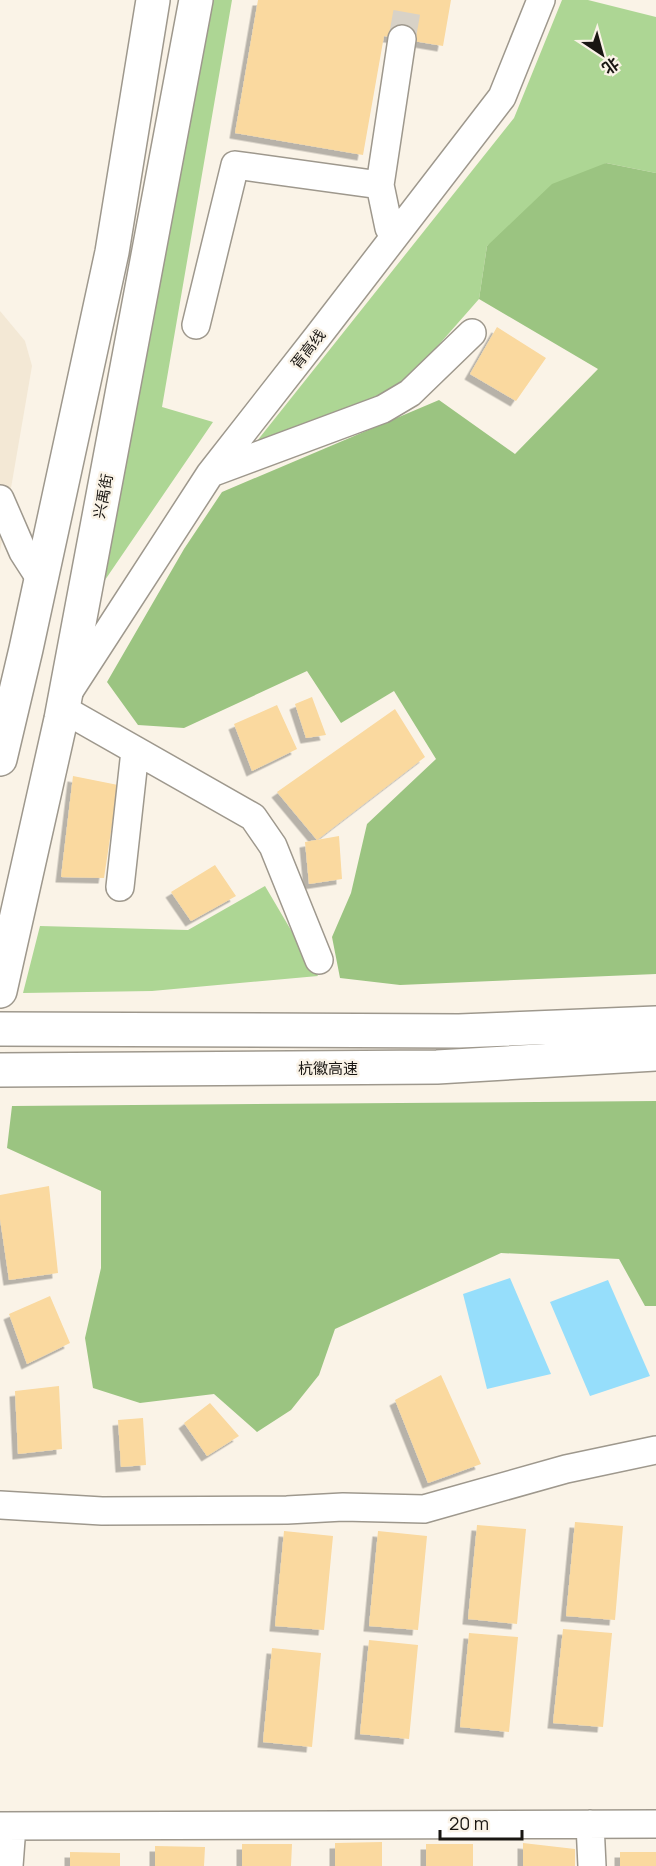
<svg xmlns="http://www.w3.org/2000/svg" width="656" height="1866" font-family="Manrope,'Noto Sans SC',sans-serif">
  <defs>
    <filter id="shadow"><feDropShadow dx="-5.5" dy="5.5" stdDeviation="0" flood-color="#0004"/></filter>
  </defs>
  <rect width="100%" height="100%" fill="#faf3e7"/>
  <path fill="#f3e8d5" d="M0 311 25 341 32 366 0 552Z"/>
  <path fill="#add694" d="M207 0H232L162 407 213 422 105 580Z
    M562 0H588L656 17V173L606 163 487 246 479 299 414 373 386 393 253 446 514 118Z
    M265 886 318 976 152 991 23 993 40 926 188 930Z"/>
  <path fill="#9bc481" d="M606 163 656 173V974L400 985 340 978 332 937 351 893 367 824 436 759 394 691 341 723 307 671 184 728 138 725 107 682 184 549 222 492 439 400 515 454 598 369 479 299 487 246 552 184Z
    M656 1101V1306H645L619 1259 501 1253 335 1329 319 1375 291 1410 257 1432 214 1394 140 1403 93 1388 85 1338 101 1268V1191L7 1148 12 1106Z"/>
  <path fill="#96defb" d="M510 1278 551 1374 487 1389 463 1294Z
    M608 1280 650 1376 590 1396 550 1302Z"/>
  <path fill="#fad99f" filter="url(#shadow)" d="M258 0H451L443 46 384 36 363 155 235 133Z
    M497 327 546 358 516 401 470 374Z
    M312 697 326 735 306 738 295 704Z
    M277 705 297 749 252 771 234 724Z
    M395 709 425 757 317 840 277 792Z
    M73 776 118 785 104 878 61 877Z
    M339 836 342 879 309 884 305 842Z
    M215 865 236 896 191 921 171 892Z
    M49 1186 58 1273 9 1280 0 1219V1195Z
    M50 1296 70 1343 27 1364 9 1314Z
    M441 1375 481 1464 428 1483 395 1400Z
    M59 1386 62 1449 18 1454 15 1391Z
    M210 1403 239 1436 207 1456 184 1423Z
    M143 1418 146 1465 121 1467 118 1420Z
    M575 1522 623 1526 615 1620 566 1616Z
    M477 1525 526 1529 517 1624 468 1619Z
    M284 1531 333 1536 324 1630 275 1626Z
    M378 1531 427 1536 418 1630 369 1626Z
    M563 1629 612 1633 603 1727 553 1723Z
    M469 1633 518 1637 509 1732 460 1727Z
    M369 1640 418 1645 409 1739 360 1734Z
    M272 1648 321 1653 312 1747 263 1742Z
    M382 1842V1866H335V1843Z
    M523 1843 575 1849V1866H523Z
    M242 1844H292L291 1866H242Z
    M426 1844H473V1866H426Z
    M155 1846 205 1847 204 1866H155Z
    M70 1852 120 1853V1866H70Z
    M620 1852H656V1866H620Z"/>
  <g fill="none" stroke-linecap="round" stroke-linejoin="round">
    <path stroke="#d8d2c7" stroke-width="27" stroke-dasharray="27 14" stroke-linecap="butt" d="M402 39 409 0"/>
    <g stroke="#9e988d" stroke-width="30">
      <path id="minor" d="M389 228 380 185 402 39
        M196 325 235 165 380 185
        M211 473 383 409 410 393 472 333
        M0 499 23 552 41 580
        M70 690 210 474 318 336 502 97 541 0
        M63 709 253 817 273 846 319 960
        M120 887 135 751
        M0 1505 102 1511 287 1510 343 1507 424 1509 566 1469 656 1450
        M590 1824 592 1866
        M0 1826 656 1824
        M9 1866 12 1826"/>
    </g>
    <g stroke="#9e988d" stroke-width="36">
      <path id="major" d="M0 759 26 649 112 252 153 0
        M0 991 61 719 196 0"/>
    </g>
    <g stroke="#9e988d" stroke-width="36">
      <path id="highway" d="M0 1029 459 1031 656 1023
        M0 1070 437 1067 656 1054"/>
    </g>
    <use href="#minor" stroke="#fff" stroke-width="27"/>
    <use href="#major" stroke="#fff" stroke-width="33"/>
    <use href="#highway" stroke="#fff" stroke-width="33"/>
  </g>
  <g text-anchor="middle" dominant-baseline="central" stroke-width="5" stroke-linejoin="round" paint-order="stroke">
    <g font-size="15" fill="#191612" stroke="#faf3e7">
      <text transform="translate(308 349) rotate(-52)">胥高线</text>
      <text transform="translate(103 496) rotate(-79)">兴禹街</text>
      <text x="328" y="1068">杭徽高速</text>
    </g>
  </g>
  <g transform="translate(602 54) rotate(144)" stroke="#faf3e7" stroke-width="4.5" paint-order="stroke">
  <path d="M0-4.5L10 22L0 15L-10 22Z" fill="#191612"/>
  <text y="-9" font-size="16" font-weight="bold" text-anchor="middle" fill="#191612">北</text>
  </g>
  <path d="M440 1830v9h82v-9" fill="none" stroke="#191612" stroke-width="3"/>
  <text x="449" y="1830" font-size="18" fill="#191612" stroke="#faf3e7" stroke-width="4.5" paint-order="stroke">20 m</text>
</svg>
